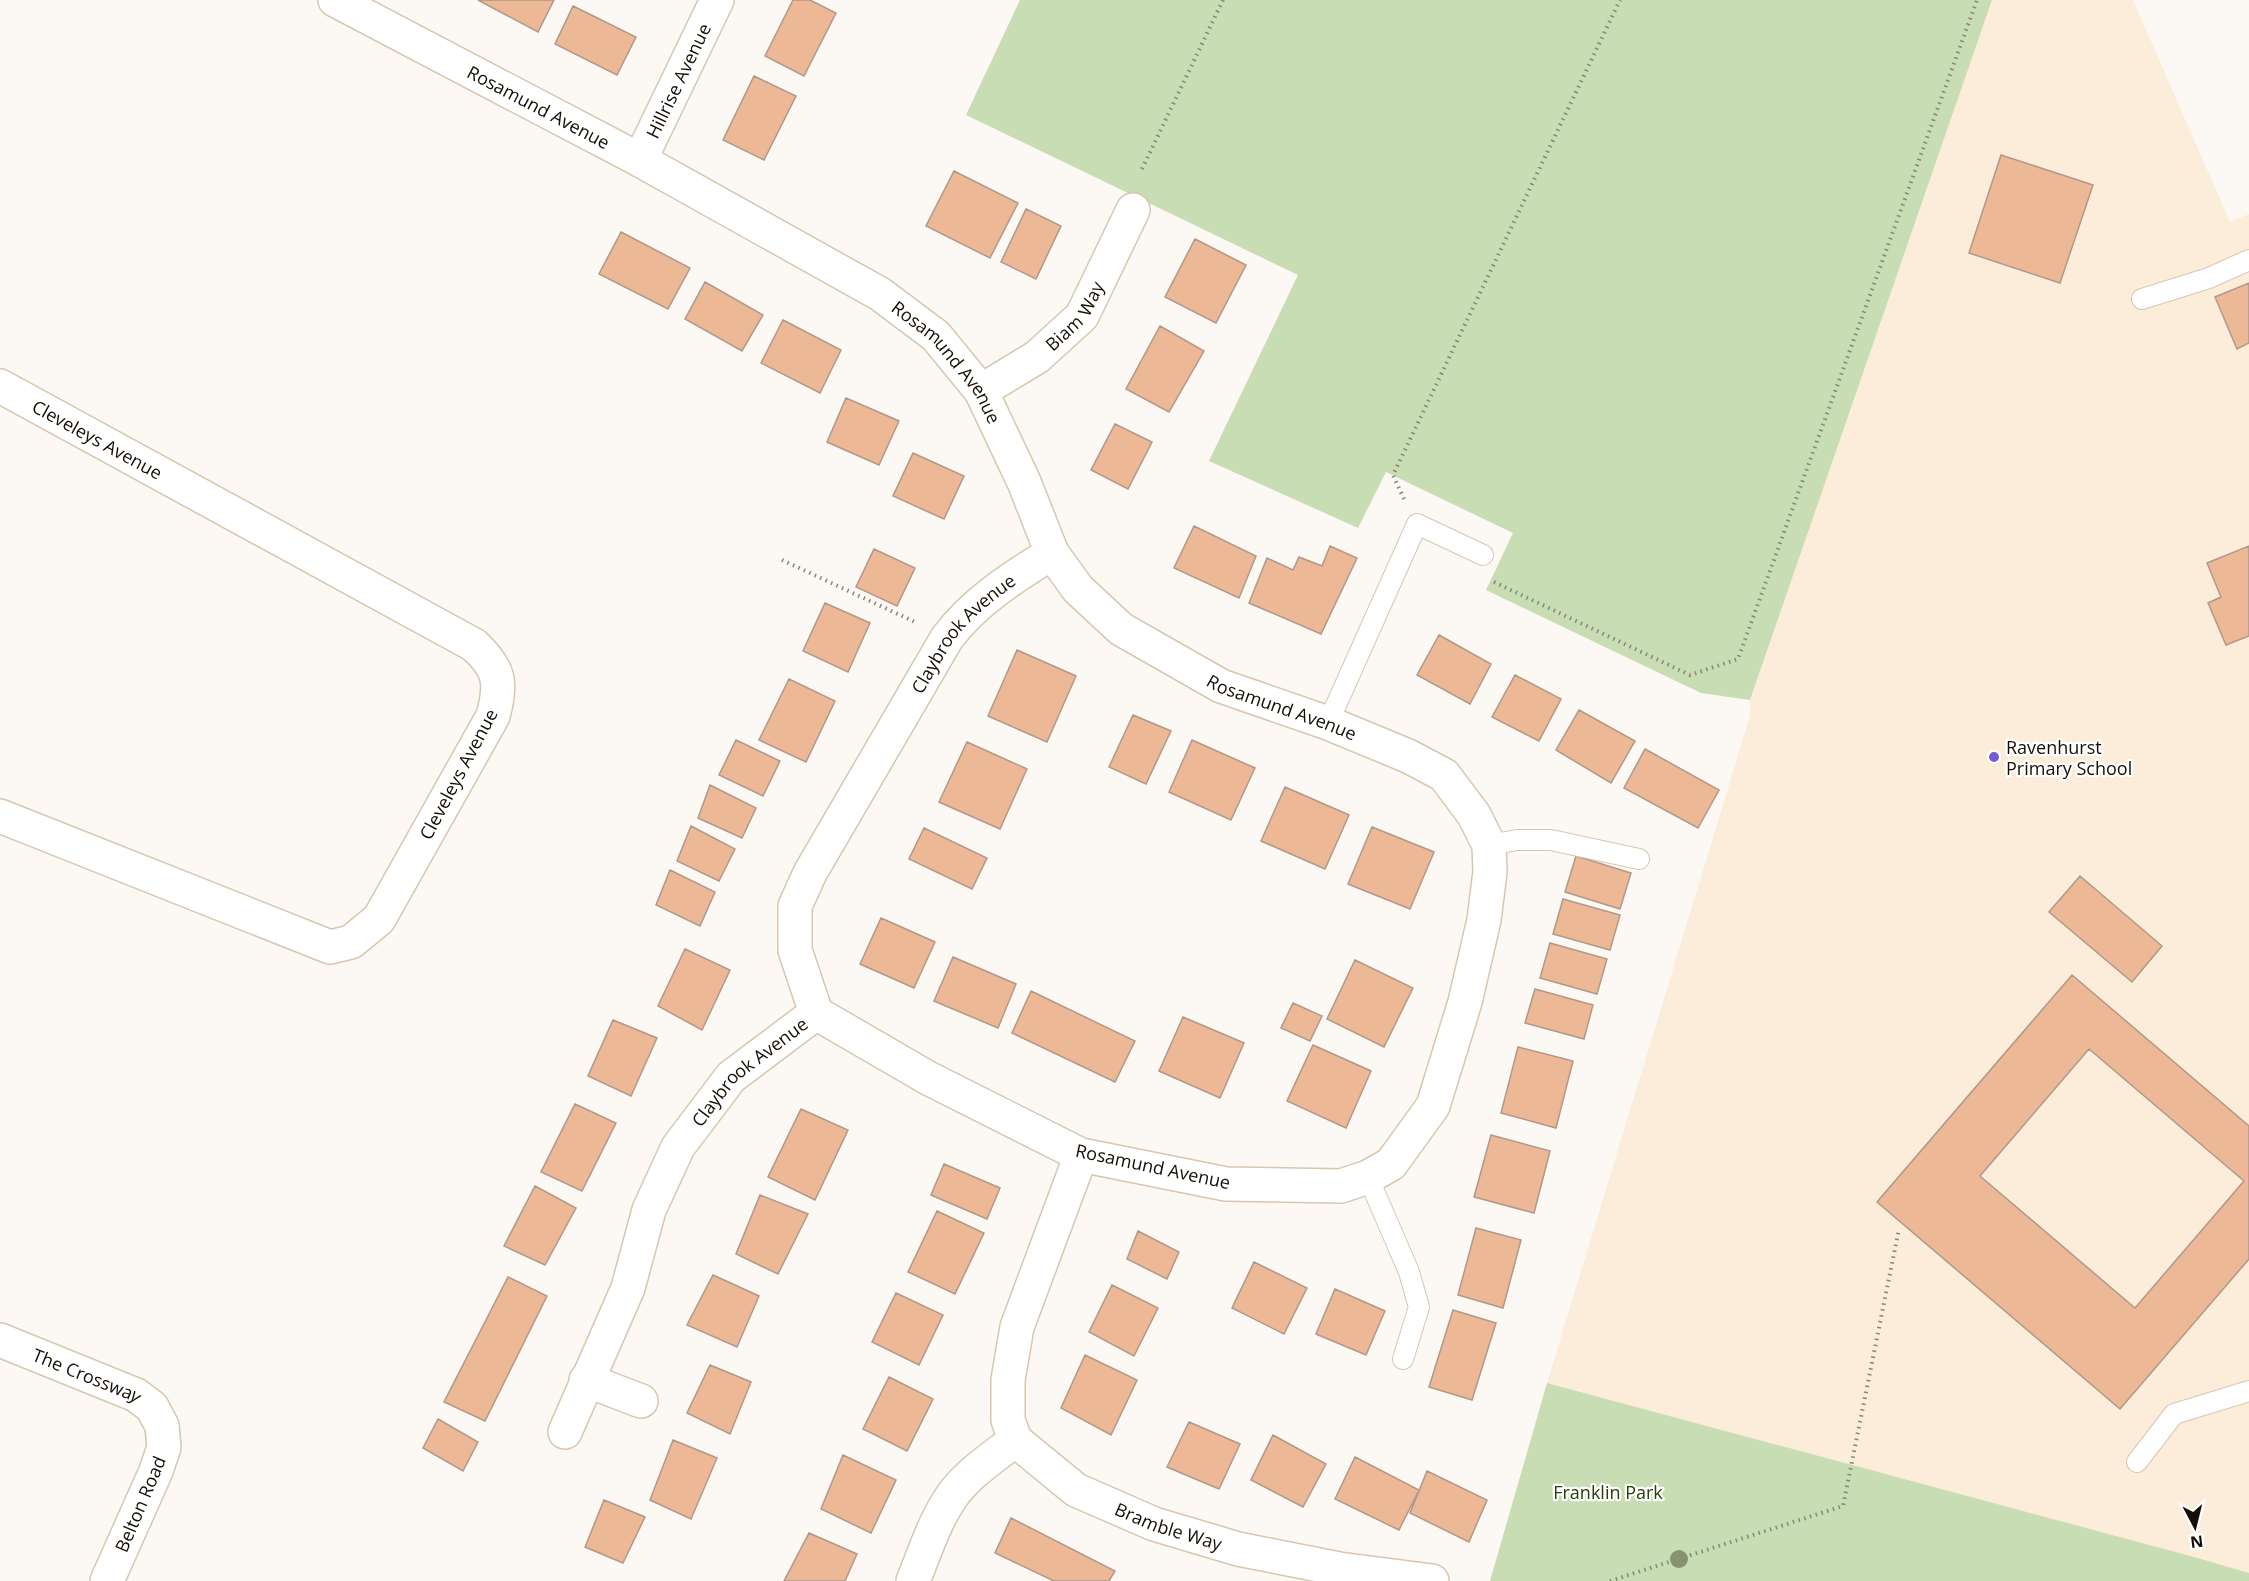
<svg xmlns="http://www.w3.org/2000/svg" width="2249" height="1581" font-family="'Open Sans',sans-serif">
  <rect width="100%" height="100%" fill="#fcf8f3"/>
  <path fill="#fbedd9" d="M1992 0H2133L2230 222 2249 214V1573L1547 1383 1750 716V700Z"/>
  <path fill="#c8ddb3" d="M1020 0H1992L1750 700 1701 693 1486 590 1513 533 1386 472 1358 528 1209 461 1298 275 966 115Z
    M1547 1383 2194 1557 2249 1573V1581H1490Z"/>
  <path fill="#ecb896" stroke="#b19888" stroke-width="1.5" fill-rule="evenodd" d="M478 0H554L538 32Z
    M793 0H810L836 13 804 76 765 56Z
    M573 6 636 37 617 75 555 44Z
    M754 76 796 96 764 160 723 140Z
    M2001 155 2093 185 2060 283 1969 253Z
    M954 171 1018 203 990 258 926 226Z
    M1026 209 1061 226 1036 279 1001 262Z
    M621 232 690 268 668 309 599 274Z
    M1195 239 1246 265 1216 323 1165 297Z
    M705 282 763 315 742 351 685 319Z
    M2249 283V343L2237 349 2215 297Z
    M783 320 841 350 820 393 761 363Z
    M1160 326 1204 351 1169 412 1126 389Z
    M846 398 899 421 879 465 827 442Z
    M1115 424 1152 442 1128 489 1091 470Z
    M913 453 964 476 944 519 893 496Z
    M1194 526 1256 556 1239 598 1174 568Z
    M1330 546 1357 558 1321 634 1249 603 1267 558 1293 570 1299 557 1322 566Z
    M2249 546V636L2226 645 2208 603 2221 597 2207 563Z
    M874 549 915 568 897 606 856 587Z
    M825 603 870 623 848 672 803 651Z
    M1439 635 1491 664 1470 704 1417 675Z
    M1017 650 1076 676 1047 742 988 716Z
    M1515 675 1561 699 1539 741 1492 717Z
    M789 679 835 701 806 762 759 740Z
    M1579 710 1635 741 1611 783 1556 750Z
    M1133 715 1171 731 1146 784 1109 767Z
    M736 740 780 761 763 796 719 775Z
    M1192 740 1255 768 1231 820 1169 792Z
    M967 742 1027 769 1000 829 939 802Z
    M1645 749 1719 790 1698 828 1624 788Z
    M710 785 756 808 742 838 698 818Z
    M1285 787 1349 815 1325 869 1261 841Z
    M691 826 735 849 719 881 677 861Z
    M1372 827 1434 852 1410 909 1348 884Z
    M924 828 987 858 972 889 909 859Z
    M1576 856 1631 873 1620 909 1565 892Z
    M670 870 715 892 700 926 656 905Z
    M2080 876 2162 946 2132 982 2049 912Z
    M1563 899 1620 915 1610 950 1553 934Z
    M881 918 935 942 914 988 860 964Z
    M1550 943 1607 959 1597 994 1540 978Z
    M685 949 730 970 702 1030 658 1006Z
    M953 957 1016 984 998 1028 934 1001Z
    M1355 960 1413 988 1384 1047 1327 1019Z
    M2072 975 2249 1126V1259L2120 1409 1877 1202ZM2089 1049 2244 1181 2135 1308 1980 1176Z
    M1535 989 1593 1005 1584 1039 1525 1023Z
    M1031 991 1135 1041 1115 1082 1012 1033Z
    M1293 1003 1322 1016 1310 1041 1281 1028Z
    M1183 1017 1244 1043 1220 1098 1159 1071Z
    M613 1020 657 1038 631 1096 588 1076Z
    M1313 1045 1371 1071 1346 1128 1287 1101Z
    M1518 1047 1573 1061 1556 1128 1501 1113Z
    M575 1104 616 1123 582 1191 541 1172Z
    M801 1109 848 1130 815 1200 768 1177Z
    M1491 1135 1550 1151 1534 1213 1474 1197Z
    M944 1164 1000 1188 987 1219 931 1195Z
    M535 1186 576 1208 545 1265 504 1246Z
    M760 1195 808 1214 778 1274 736 1254Z
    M937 1211 984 1233 955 1294 908 1272Z
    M1476 1228 1521 1240 1503 1308 1458 1295Z
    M1138 1231 1179 1252 1167 1279 1127 1259Z
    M1254 1262 1307 1288 1284 1334 1232 1308Z
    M713 1275 759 1296 737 1347 687 1325Z
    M508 1277 547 1296 485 1421 444 1402Z
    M1112 1285 1158 1308 1134 1356 1089 1332Z
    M1335 1289 1385 1311 1366 1355 1316 1334Z
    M896 1293 943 1315 919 1365 872 1342Z
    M1453 1310 1496 1323 1472 1400 1429 1387Z
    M1085 1355 1137 1380 1111 1435 1061 1408Z
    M710 1365 751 1382 730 1434 687 1413Z
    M889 1377 933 1399 907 1451 863 1429Z
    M438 1419 478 1442 463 1471 423 1448Z
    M1189 1422 1240 1444 1219 1489 1167 1467Z
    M1273 1435 1326 1464 1303 1507 1251 1480Z
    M673 1440 717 1458 691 1519 650 1500Z
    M843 1455 896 1480 871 1533 821 1509Z
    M1355 1457 1419 1490 1399 1530 1335 1499Z
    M1427 1471 1487 1500 1469 1542 1410 1513Z
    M604 1500 645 1517 623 1563 585 1547Z
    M1011 1518 1115 1571 1109 1581H1054L995 1553Z
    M809 1533 857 1554 845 1581H784Z"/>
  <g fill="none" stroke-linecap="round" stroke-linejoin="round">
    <g stroke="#dac6af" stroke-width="22">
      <path id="service" d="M2142 299 2209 278 2249 260
        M1328 723 1417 524 1483 555
        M1489 845 1517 840H1551L1639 859
        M1368 1177 1409 1272 1419 1307 1403 1359
        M2137 1462 2174 1414 2249 1391"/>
    </g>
    <g stroke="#dac6af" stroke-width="36">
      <g id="minor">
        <path id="s1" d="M335 0 640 160 880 294 936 336 981 391 1024 482 1052 553 1078 589 1121 629 1221 686 1328 723 1408 756 1444 775 1474 815 1489 845 1490 872 1484 920 1465 1002 1433 1106 1391 1164 1368 1177 1341 1186 1226 1184 1081 1155 928 1078 816 1013"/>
        <path id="s2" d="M640 160 717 0"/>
        <path id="s3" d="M0 386 474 645C500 669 502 683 493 716L379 919 351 942 330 947 0 816"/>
        <path id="s4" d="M981 391 1037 357 1082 316 1133 210"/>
        <path id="s5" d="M1081 1155 1017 1327 1008 1380V1420L1015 1440 1076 1490 1154 1524 1238 1549 1339 1569 1432 1581"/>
        <path id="s6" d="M0 1340 136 1395 152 1407 162 1426 164 1447 156 1471 107 1581"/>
        <path d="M586 1380 641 1401"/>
        <path id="s7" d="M565 1432 628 1288 649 1210 678 1147 731 1077 816 1013 795 950V906L810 873 947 638C974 602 1013 577 1052 553"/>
        <path d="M913 1581C925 1552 934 1522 952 1496 967 1474 994 1457 1015 1440"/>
      </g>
    </g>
    <path stroke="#89847d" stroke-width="4" stroke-dasharray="1.5 4.5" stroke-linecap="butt" d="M1142 169 1223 0
      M1404 499 1393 475 1620 0
      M782 560 915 622
      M1494 582 1690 675 1738 659 1977 0
      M1610 1581 1843 1506 1899 1229"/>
    <use href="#service" stroke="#fff" stroke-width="20"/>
    <use href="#minor" stroke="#fff" stroke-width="33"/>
  </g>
  <circle fill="#87926f" cx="1679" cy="1559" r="9"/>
  <circle fill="#7859d3" stroke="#fff" stroke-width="2" cx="1994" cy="757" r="6"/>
  <g text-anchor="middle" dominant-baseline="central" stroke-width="4.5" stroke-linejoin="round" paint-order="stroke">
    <g font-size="18" fill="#150e06" stroke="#fff">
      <text stroke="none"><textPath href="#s2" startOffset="88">Hillrise Avenue</textPath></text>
      <text stroke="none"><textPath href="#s1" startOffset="230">Rosamund Avenue</textPath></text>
      <text stroke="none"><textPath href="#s4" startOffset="122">Biam Way</textPath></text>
      <text stroke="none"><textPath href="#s1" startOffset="716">Rosamund Avenue</textPath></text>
      <text stroke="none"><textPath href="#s3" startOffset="111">Cleveleys Avenue</textPath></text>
      <text stroke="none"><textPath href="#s7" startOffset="934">Claybrook Avenue</textPath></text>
      <text stroke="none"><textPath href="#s1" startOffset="1220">Rosamund Avenue</textPath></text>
      <text transform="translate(458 774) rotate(-62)">Cleveleys Avenue</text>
      <text stroke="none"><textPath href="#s7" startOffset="412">Claybrook Avenue</textPath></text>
      <text transform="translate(1153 1166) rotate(12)">Rosamund Avenue</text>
      <text stroke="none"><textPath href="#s6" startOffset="94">The Crossway</textPath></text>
      <text transform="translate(140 1504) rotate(-67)">Belton Road</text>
      <text stroke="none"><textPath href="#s5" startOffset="477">Bramble Way</textPath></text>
    </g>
    <g font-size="18" fill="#150e06" stroke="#fff" text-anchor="start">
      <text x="2006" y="747">Ravenhurst<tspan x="2006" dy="21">Primary School</tspan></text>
    </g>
    <g font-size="18" fill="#283e03" stroke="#fff">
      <text x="1608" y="1492">Franklin Park</text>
    </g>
  </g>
  <g transform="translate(2195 1527) rotate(173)" stroke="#ffffff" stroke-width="4.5" paint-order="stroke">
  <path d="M0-4.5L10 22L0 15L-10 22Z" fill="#150e06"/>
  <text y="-9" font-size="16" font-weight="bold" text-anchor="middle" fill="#150e06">N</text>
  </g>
</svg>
